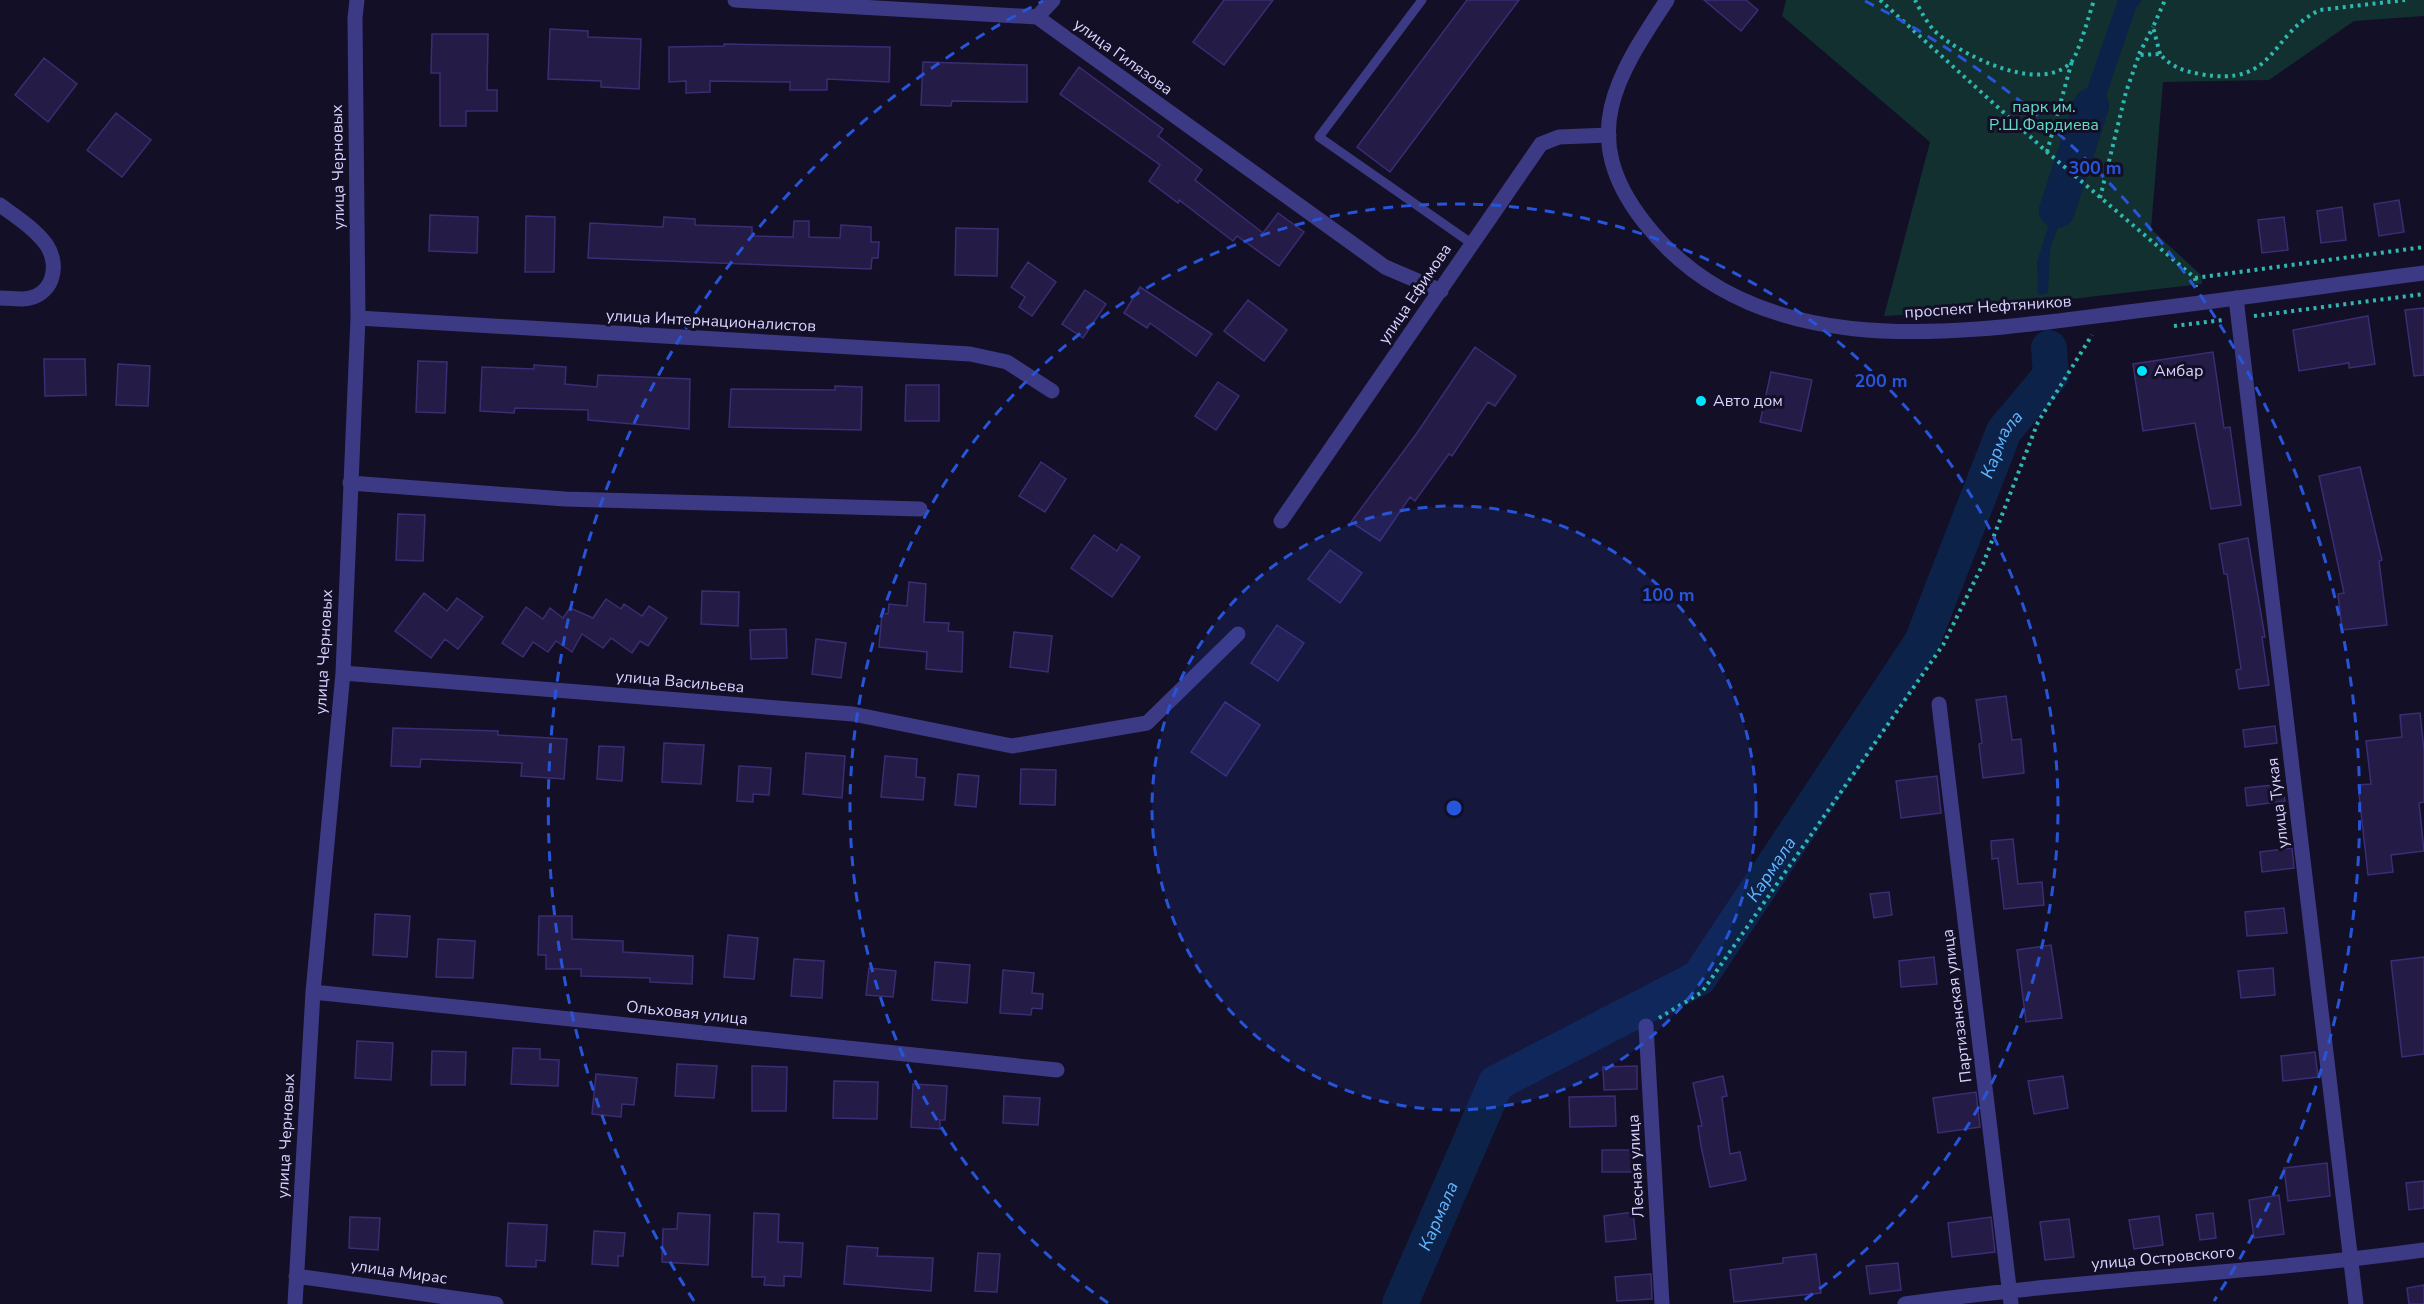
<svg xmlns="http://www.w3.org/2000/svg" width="2424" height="1304" font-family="'Nunito Sans',sans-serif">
  <rect width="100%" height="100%" fill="#130f26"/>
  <path fill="#12302f" d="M1786 0H2424V16L2354 21 2269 80 2163 82 2151 229 2201 275 2202 284 1968 311 1884 316 1930 142 1782 16Z"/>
  <path fill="#0c2248" d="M2118 0H2142L2136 8 2079 175 2050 248 2048 293 2038 295 2037 262 2066 168 2080 157 2073 142 2085 94Z"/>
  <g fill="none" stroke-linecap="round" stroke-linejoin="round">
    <g stroke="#0c2248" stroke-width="36">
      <path d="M2057 210 2091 106"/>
      <path id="s1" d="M1400 1304 1496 1083 1699 978 1922 642 2004 431 2051 375 2049 348"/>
    </g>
  </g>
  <path fill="#241b47" stroke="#3b2d73" stroke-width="1.5" d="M1224 0H1273L1224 65 1193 42Z
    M1467 0H1519L1390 172 1357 147Z
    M1704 0H1746L1758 10 1741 31Z
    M550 29 588 31V37L641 39 639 89 601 87V81L548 79Z
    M432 34H488L487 90H497V111H466V126H440V73H431Z
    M724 44 890 47 889 82 827 79V90H790V82L710 81V92L686 93V81L669 82V47L724 46Z
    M44 58 77 84 48 122 15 95Z
    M923 62 1027 65V102L952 101 951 106 921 105Z
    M1079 67 1163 129 1158 136 1202 170 1195 180 1263 233 1278 213 1304 232 1279 266 1237 236 1233 241 1179 200 1178 203 1149 181 1160 165 1060 94Z
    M116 113 151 140 122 177 87 150Z
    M2399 200 2404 232 2379 236 2374 204Z
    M2342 207 2346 240 2321 243 2317 211Z
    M430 215 478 217 477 253 429 251Z
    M526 216 555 217 554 272H525Z
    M664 217 695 219V225L752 227V236L793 237 794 221H809V237L840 238 841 225 871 227V242H879L878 258H872L871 269 588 258 590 223 663 227Z
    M2284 217 2288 250 2262 253 2258 220Z
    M956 228 998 229 997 276 955 275Z
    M1028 262 1056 282 1032 316 1019 307 1025 297 1011 287Z
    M1140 287 1212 334 1196 356 1150 323 1147 328 1124 313Z
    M1085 290 1106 304 1083 338 1062 324Z
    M1248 300 1287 330 1264 361 1224 331Z
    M2424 308V375L2414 376 2405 310Z
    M2368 316 2375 364 2349 368V363L2299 371 2293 330Z
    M1475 347 1516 376 1495 406 1488 402 1452 456 1449 454 1415 501 1410 497 1380 541 1351 522 1417 433Z
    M2213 352 2224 428 2230 427 2241 505 2211 509 2195 423 2143 431 2133 364Z
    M44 359H85L86 395 45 396Z
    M418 361 447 362 445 413 416 412Z
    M118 364 150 366 148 406 116 405Z
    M534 365 566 367 565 384 597 387 598 375 690 379 689 429 588 420V410L515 408 514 413 480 411 482 367 534 369Z
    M1771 372 1812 380 1801 431 1760 422Z
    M1218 382 1239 396 1216 430 1195 416Z
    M906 385H939V421H905Z
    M835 386 862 387 861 430 729 427 731 389 835 390Z
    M1041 462 1066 479 1045 512 1019 496Z
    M2360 467 2382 560 2379 561 2387 625 2342 630 2338 594 2344 593 2319 476Z
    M398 514 425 515 423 561 396 560Z
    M1094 535 1117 551 1121 544 1140 557 1112 597 1071 568Z
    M2248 538 2265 637H2262L2269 685 2239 689 2236 670 2241 669 2227 574H2224L2219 544Z
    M1330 550 1362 573 1340 603 1308 579Z
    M909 582 926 584 924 622 949 623 948 631 963 632 962 672 926 669 927 652 879 647 882 613 888 614 889 604 907 606Z
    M702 591 739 592 738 626 701 624Z
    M424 593 447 611 457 598 483 617 458 649 445 639 431 658 395 631Z
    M606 599 621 609 624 604 642 616 649 606 667 618 648 646 640 641 632 653 611 638 603 648 582 634 572 652 556 641 548 652 533 642 523 657 502 643 526 607 543 619 550 608 563 618 570 608 593 618Z
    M1277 625 1304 643 1278 681 1251 663Z
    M786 629 787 658 751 659 750 630Z
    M1014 632 1052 636 1048 672 1010 667Z
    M816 639 846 643 841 678 812 674Z
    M2006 696 2012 740 2021 739 2024 773 1983 778 1979 744 1982 743 1976 700Z
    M1225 702 1260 725 1226 776 1191 752Z
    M2420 713 2424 750V802L2419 803 2424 851 2391 855 2393 872 2368 875 2358 785 2371 784 2366 741 2402 737 2400 715Z
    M2275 726 2277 743 2245 747 2243 730Z
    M393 728 498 731V735L567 739 564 779 521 776 522 763 421 759 420 767 391 766Z
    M664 743 704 745 701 784 662 782Z
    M599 746 624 747 622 781 597 779Z
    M806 753 845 756 842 798 803 794Z
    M885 756 917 759 916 777 925 778 923 800 881 797Z
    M739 766 771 768 769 795 753 794V802L737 801Z
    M1021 769 1056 770 1055 805 1020 804Z
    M958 774 979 776 976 807 955 805Z
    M1937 776 1941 813 1901 818 1896 781Z
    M2282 784 2285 801 2247 806 2245 788Z
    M2013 839 2018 884 2042 882 2044 905 2004 909 1998 858 1992 859 1991 841Z
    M2292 848 2294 868 2262 872 2260 852Z
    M1889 892 1892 915 1874 918 1870 894Z
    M2284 908 2287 933 2247 936 2245 912Z
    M375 914 410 916 407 957 373 955Z
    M539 916H572V939L623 941V952L693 956 692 984 650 982V978L581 976V969H546V955H538Z
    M728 935 758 938 754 979 724 977Z
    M438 939 475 941 473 978 436 977Z
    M2051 945 2062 1018 2026 1022 2017 950Z
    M1934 957 1937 984 1901 987 1899 961Z
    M2424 957V1054L2402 1057 2391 961Z
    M794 959 824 961 822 998 791 996Z
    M935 962 970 965 967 1003 932 1000Z
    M869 968 896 971 893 997 866 995Z
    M2273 968 2275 995 2241 998 2238 971Z
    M1003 970 1034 973 1032 993 1043 994 1042 1009 1032 1008 1031 1015 1000 1013Z
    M357 1041 393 1043 391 1080 355 1078Z
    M513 1048 540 1049V1059L559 1060 558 1086 511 1084Z
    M432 1051 466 1052 465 1085H431Z
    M2315 1052 2318 1077 2283 1081 2281 1056Z
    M677 1064 717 1066 714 1098 675 1096Z
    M752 1066 787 1067 786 1111H752Z
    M1637 1066V1089L1604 1090 1603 1067Z
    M596 1074 637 1078 634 1105 622 1104 621 1117 592 1114Z
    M1723 1076 1727 1096 1722 1097 1730 1154 1740 1152 1746 1180 1710 1187 1701 1146 1698 1126H1702L1693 1083Z
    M2063 1076 2068 1108 2034 1114 2028 1081Z
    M834 1081 878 1082 877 1119 833 1118Z
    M913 1084 947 1086 945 1120H940V1129L911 1127Z
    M1976 1092 1980 1127 1938 1133 1933 1098Z
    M1004 1096 1040 1098 1038 1125 1003 1123Z
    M1615 1096 1616 1126 1570 1127 1569 1097Z
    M1602 1150H1632V1172H1602Z
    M2327 1163 2330 1196 2288 1201 2284 1168Z
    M2424 1181V1208L2409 1210 2406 1183Z
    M2279 1195 2284 1234 2254 1238 2249 1200Z
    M1633 1212 1636 1239 1606 1242 1604 1216Z
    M678 1213 710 1215 708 1265 662 1262 663 1229H677Z
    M754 1213 779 1214 778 1242 803 1243 801 1277 784 1276V1286L764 1285 765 1277H752Z
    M2213 1213 2216 1238 2200 1240 2196 1215Z
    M2159 1216 2163 1245 2134 1249 2129 1220Z
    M350 1217 380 1218 378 1250 349 1248Z
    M1991 1217 1995 1252 1952 1257 1948 1223Z
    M2069 1219 2074 1257 2045 1260 2040 1222Z
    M508 1223 547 1225 545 1261 536 1260V1267L506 1266Z
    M594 1231 625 1233 623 1256H618V1266L592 1264Z
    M847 1246 878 1248 877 1256 933 1258 931 1291 844 1284Z
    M978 1253 1000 1254 997 1292 975 1291Z
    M1816 1254 1821 1293 1734 1302 1730 1270 1783 1263V1258Z
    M1898 1263 1901 1290 1870 1294 1866 1266Z
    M1651 1274 1652 1299 1617 1301 1615 1277Z
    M2424 1285V1304H2409L2407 1288Z"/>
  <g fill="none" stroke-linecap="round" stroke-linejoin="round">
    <path stroke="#2fb8b0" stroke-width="4" stroke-dasharray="3 4.5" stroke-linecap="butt" d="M1880 0 2047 152 2195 278 2196 287
      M1915 0C1920 10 1929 27 1938 34 1965 57 2043 95 2072 61 2079 52 2090 12 2094 0
      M2139 54 2153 27
      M2160 54 2153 27 2165 0
      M2047 152 2072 61
      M2100 198 2126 92 2139 55 2160 54C2171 67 2184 71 2200 74 2277 88 2269 34 2320 10L2405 0
      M2195 278 2424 247
      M2254 316 2424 294
      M2174 326 2223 320
      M1659 1018 1702 992 1943 645 1983 564 2038 422 2092 335"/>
    <path stroke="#3d3a85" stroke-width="9" d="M1422 0 1319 137 1471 243"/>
    <path stroke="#3d3a85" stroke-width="15" d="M735 0 1037 17 1385 267 1441 291
      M1037 17 1053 0
      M0 205C15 216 34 228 46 244 61 266 53 297 23 299 16 299 8 298 0 298
      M2236 298 2356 1304
      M358 318 970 354 1007 362 1052 391
      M350 483 565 499 920 509
      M1281 521 1541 144 1559 137 1609 135
      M343 673 853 714 1012 746 1147 723 1238 634
      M1939 704 2011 1304
      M313 992 1057 1070
      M1646 1026 1662 1304
      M296 1276 496 1304
      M295 1304 313 992 343 673 358 318 355 18 357 0
      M1905 1304C2078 1279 2252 1274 2424 1250"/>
    <path stroke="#3d3a85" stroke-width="15" d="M1667 0C1616 77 1577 136 1644 222 1759 370 1966 332 2128 312 2227 300 2325 286 2424 273"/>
  </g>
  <circle cx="1454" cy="808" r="302" fill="#2655da" fill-opacity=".12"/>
  <g fill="none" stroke="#2655da" stroke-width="3" stroke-dasharray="10 8">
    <circle cx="1454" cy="808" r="302"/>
    <path d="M1108 1303A604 604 0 1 1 1800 1303"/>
    <path d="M694 1301A906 906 0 0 1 1043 1M1865 1A906 906 0 0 1 2214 1301"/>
  </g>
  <g fill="#00e5ff" stroke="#130f26" stroke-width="2">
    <circle cx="2142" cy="371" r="6"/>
    <circle cx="1701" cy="401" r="6"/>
  </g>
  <g text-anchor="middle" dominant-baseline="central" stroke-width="6" stroke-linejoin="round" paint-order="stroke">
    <g font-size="16" fill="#d9d4ff" stroke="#130f26">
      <text transform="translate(1123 57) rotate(36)">улица Гилязова</text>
      <text transform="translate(338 167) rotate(-91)">улица Черновых</text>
      <text transform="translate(1415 294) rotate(-56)">улица Ефимова</text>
      <text transform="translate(1988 307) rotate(-4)">проспект Нефтяников</text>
      <text transform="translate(711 321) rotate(3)">улица Интернационалистов</text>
      <text transform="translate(324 652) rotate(-87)">улица Черновых</text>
      <text transform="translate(680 682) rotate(5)">улица Васильева</text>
      <text transform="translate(2278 803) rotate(-97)">улица Тукая</text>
      <text transform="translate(1957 1006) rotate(-97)">Партизанская улица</text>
      <text transform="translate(687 1013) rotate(6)">Ольховая улица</text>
      <text transform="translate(286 1136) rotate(-87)">улица Черновых</text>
      <text transform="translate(1636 1166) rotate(-93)">Лесная улица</text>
      <text transform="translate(2163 1258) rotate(-5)">улица Островского</text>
      <text transform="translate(399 1272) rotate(8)">улица Мирас</text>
    </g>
    <g font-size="16" fill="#5fe0c0" stroke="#130f26">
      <text x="2044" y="107">парк им.<tspan x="2044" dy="18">Р.Ш.Фардиева</tspan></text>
    </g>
    <g font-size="16" fill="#d9d4ff" stroke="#130f26" text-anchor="start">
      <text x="2154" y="371">Амбар</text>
      <text x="1713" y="401">Авто дом</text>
    </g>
    <g font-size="18" font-style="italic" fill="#62b6ff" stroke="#130f26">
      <text stroke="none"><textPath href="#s1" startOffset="1086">Кармала</textPath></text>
      <text stroke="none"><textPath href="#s1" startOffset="600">Кармала</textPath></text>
      <text stroke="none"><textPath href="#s1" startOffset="96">Кармала</textPath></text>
    </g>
  </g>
  <circle cx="1454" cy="808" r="9" fill="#2655da" stroke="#130f26" stroke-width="3"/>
  <g font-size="18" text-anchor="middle" font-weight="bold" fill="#2655da" stroke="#130f26" stroke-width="6" stroke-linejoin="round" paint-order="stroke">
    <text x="2095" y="174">300 m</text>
    <text x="1881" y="387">200 m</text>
    <text x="1668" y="601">100 m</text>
  </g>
</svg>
